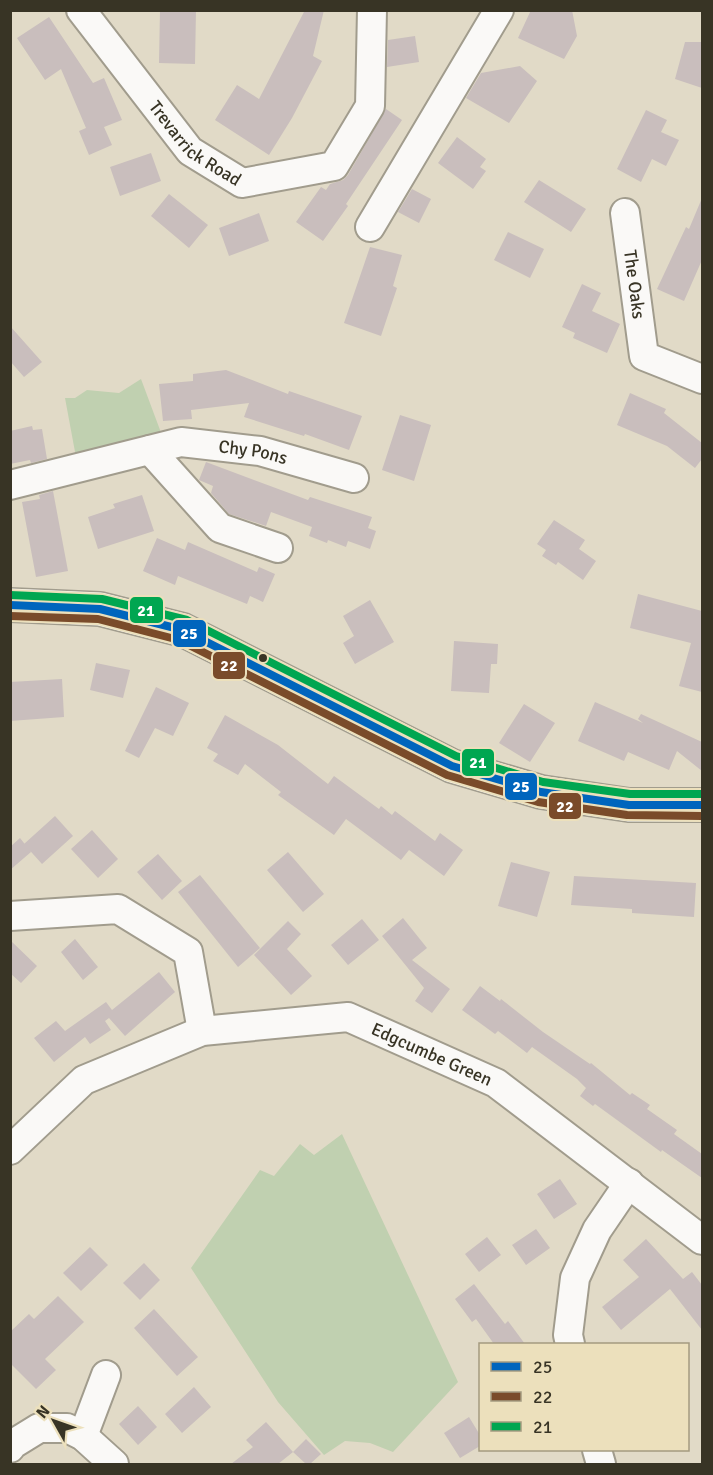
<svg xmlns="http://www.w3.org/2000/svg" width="713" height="1475" font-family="Signika,sans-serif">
  <rect width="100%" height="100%" fill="#e1dac7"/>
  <path fill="#c0d0b0" d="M141 379 166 446 78 468 65 398H75L87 390 119 393Z
    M342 1134 458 1382 393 1452 370 1443 345 1441 324 1455 278 1402 191 1268 260 1170 274 1176 300 1144 314 1155Z"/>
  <path fill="#c9bebd" d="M160 10H196L195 64 159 63Z
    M305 10H324L313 56 322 61 292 118 269 155 215 120 237 85 259 99Z
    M531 10H572L577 36 564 59 518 38Z
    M49 17 93 83 104 78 122 120 104 127 112 145 89 155 79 131 86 128 61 69 45 80 17 38Z
    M415 36 419 62 387 67 388 40Z
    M685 42H702V88L675 79Z
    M520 66 537 81 509 123 466 98 481 73Z
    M386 109 402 120 346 204 348 206 323 241 296 222 321 187 326 190 330 184 343 180 348 175Z
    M646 110 667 120 661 132 679 140 666 166 652 159 641 182 617 169Z
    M457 137 486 159 480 167 486 171 473 189 438 163Z
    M151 153 161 181 120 196 110 167Z
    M539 180 586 209 571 232 524 202Z
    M412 189 431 199 419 223 398 212Z
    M169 194 208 225 189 248 151 216Z
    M702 198V260L684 301 657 289 686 227 689 229Z
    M259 213 269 241 229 256 219 228Z
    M508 232 544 249 530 278 494 260Z
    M370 247 402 255 393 286 397 288 381 336 344 323Z
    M582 284 601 293 592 311 620 324 607 353 573 338 575 333 562 327Z
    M10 326 42 362 24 377 10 361Z
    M226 370 288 394 289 391 362 416 349 450 305 434 304 436 244 417 249 403 191 410 192 419 163 421 159 384 193 381V374Z
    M630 393 666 409 664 413 702 443V459L695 468 667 446 617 425Z
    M400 415 431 425 414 481 382 470Z
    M32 426 33 430 42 429 47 459 31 463 30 460 10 464V431Z
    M206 462 308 500 310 497 372 517 368 528 376 531 370 549 348 541 346 547 328 540 327 543 309 536 312 527 271 512 266 526 229 514 211 493 213 486 199 480Z
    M53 491 68 571 36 577 22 502 40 499 39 495Z
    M142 495 154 531 98 549 88 517 115 508 113 504Z
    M554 520 585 540 579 549 596 561 583 580 558 562 556 565 542 556 546 550 537 544Z
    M157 538 185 550 188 542 257 572 259 567 275 574 263 602 250 596 247 604 178 576 175 585 143 571Z
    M638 594 702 611V692L679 686 691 643 630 628Z
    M370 600 394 642 355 664 343 643 354 636 343 616Z
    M454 641 498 644 497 664H491L489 693 451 691Z
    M96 663 130 670 123 698 90 690Z
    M62 679 64 717 10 721V682Z
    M156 687 189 703 173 736 155 728 139 758 125 751Z
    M595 702 643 723 638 719 641 714 702 742V771L677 751 669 770 628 752 624 761 578 741Z
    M524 704 555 723 530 762 499 743Z
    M225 715 278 745 328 784 334 776 379 809 381 806 392 815 395 811 435 841 440 833 463 850 444 876 409 850 401 860 346 819 334 835 278 795 281 792 245 764 238 775 213 761 218 754 207 748Z
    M55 816 73 836 42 864 24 844Z
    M92 830 118 859 98 878 71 849Z
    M20 838 31 852 10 870V847Z
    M288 852 324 894 303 912 267 870Z
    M158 854 182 881 162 900 137 872Z
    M511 862 550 872 537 917 498 906Z
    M200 875 260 948 238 967 178 892Z
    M574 876 696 883 694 917 632 913V909L571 905Z
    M403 918 427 948 412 960 450 989 432 1013 415 1001 424 988 382 936Z
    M362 919 379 940 348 965 331 945Z
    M288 921 301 934 287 949 312 976 291 995 254 955Z
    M75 939 98 967 83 980 61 952Z
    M10 940 37 966 21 983 10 973Z
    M159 972 175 992 125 1036 109 1018 105 1021 111 1030 90 1044 85 1037 54 1062 34 1038 56 1021 65 1031 106 1002 112 1010Z
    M480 986 500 1001 501 999 543 1032 590 1064 591 1063 630 1095 632 1093 650 1105 647 1109 677 1130 674 1134 702 1154V1178L662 1150 661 1152 595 1104 593 1106 580 1096 586 1088 577 1079 532 1047 527 1053 498 1031 495 1034 462 1010Z
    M560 1179 577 1204 554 1219 537 1194Z
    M536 1229 550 1248 526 1265 512 1245Z
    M487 1237 501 1255 479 1272 465 1254Z
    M646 1239 683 1279 692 1272 702 1285V1330L670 1289 621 1330 602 1307 639 1277 623 1260Z
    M90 1247 108 1265 81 1291 63 1273Z
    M144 1263 160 1280 140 1300 123 1283Z
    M474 1284 505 1324 508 1321 525 1344H494L476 1319 472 1322 455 1299Z
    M58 1296 84 1322 45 1359 56 1370 36 1389 10 1363V1332L29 1314 34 1319Z
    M154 1309 198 1357 177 1376 134 1328Z
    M194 1387 211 1407 182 1433 165 1414Z
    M138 1406 157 1427 138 1445 119 1424Z
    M469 1417 480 1435V1446L460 1458 444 1433Z
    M266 1422 293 1452 278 1464H231L253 1447 246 1440Z
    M306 1439 321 1454 310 1464H306L293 1452Z"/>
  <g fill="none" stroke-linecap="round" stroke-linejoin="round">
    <g stroke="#a19c8d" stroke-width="32">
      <g id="minor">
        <path id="s1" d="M81 10 190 151 242 183 334 166 370 106 372 10"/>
        <path id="s2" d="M625 213 644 356 702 379"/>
        <path d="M370 227 499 10"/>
        <path d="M150 450 220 528 278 548"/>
        <path id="s3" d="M10 485 181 442 260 451 354 478"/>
        <path d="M10 916 118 909 188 952 202 1031"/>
        <path id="s4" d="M10 1150 84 1080 202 1031 348 1017 496 1083 702 1240"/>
        <path d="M570 1344 568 1335 575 1278 597 1230 629 1183"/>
        <path d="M83 1436 106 1375"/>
        <path d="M10 1448 13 1444 39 1428H67L83 1436 114 1464"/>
        <path d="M597 1450 601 1464"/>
      </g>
    </g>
    <g stroke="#a19c8d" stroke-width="36">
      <path id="major" d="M10 605 100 609 183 630 452 766 541 792 629 805H702"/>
    </g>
    <use href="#minor" stroke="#faf9f7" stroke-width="28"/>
    <use href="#major" stroke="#faf9f7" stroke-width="33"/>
    <g stroke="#ece0bc" stroke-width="12">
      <path id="bus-1" d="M10 605 100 609 183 630 452 766 541 792 629 805H702"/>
    </g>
    <g stroke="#ece0bc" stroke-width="12">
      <path id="bus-2" d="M10 616 98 619 179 640 447 775 538 802 627 815 702 816"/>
    </g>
    <g stroke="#ece0bc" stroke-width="12">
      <path id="bus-3" d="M10 595 102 599 187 620 456 756 543 782 630 794H702"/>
    </g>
    <use href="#bus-1" stroke="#0065bd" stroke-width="8"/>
    <use href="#bus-2" stroke="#7a4b2a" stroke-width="8"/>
    <use href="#bus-3" stroke="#00a651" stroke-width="8"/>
  </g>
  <circle fill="#383425" stroke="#ece0bc" stroke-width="2" cx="263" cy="658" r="5"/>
  <g text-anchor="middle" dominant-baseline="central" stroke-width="6" stroke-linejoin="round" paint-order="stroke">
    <g font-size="18" fill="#383425" stroke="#ece0bc">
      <text stroke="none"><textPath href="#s1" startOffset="177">Trevarrick Road</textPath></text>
      <text stroke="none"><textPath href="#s2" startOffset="72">The Oaks</textPath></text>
      <text stroke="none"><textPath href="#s3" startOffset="249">Chy Pons</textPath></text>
      <text stroke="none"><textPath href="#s4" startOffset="468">Edgcumbe Green</textPath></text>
    </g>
  </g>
  <g stroke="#ece0bc" stroke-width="2">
    <rect x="129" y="596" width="35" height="28" rx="6" fill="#00a651"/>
    <rect x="172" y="619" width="35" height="29" rx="6" fill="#0065bd"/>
    <rect x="212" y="651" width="34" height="29" rx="6" fill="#7a4b2a"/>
    <rect x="461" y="748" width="34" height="29" rx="6" fill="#00a651"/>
    <rect x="504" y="772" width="34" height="29" rx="6" fill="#0065bd"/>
    <rect x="548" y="792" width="34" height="28" rx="6" fill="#7a4b2a"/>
  </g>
  <g font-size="16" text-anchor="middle" font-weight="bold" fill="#fff">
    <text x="146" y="616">21</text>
    <text x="189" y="639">25</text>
    <text x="229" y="671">22</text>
    <text x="478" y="768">21</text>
    <text x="521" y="792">25</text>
    <text x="565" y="812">22</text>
  </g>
  <rect width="713" height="1475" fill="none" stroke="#383425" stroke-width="24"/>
  <rect x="479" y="1343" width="210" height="108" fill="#ece0bc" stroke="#a49b80" stroke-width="1.5"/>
  <rect x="491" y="1362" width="30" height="9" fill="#0065bd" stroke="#a49b80" stroke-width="1.5"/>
  <text x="533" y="1373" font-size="18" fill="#383425">25</text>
  <rect x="491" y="1392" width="30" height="9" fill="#7a4b2a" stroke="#a49b80" stroke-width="1.5"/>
  <text x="533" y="1403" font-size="18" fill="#383425">22</text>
  <rect x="491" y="1422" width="30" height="9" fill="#00a651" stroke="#a49b80" stroke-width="1.5"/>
  <text x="533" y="1433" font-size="18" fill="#383425">21</text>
  <g transform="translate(54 1421) rotate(310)" stroke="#ece0bc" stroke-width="4.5" paint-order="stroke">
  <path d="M0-4.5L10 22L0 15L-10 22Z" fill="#383425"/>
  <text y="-9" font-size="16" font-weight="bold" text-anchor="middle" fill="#383425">N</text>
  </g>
</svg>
